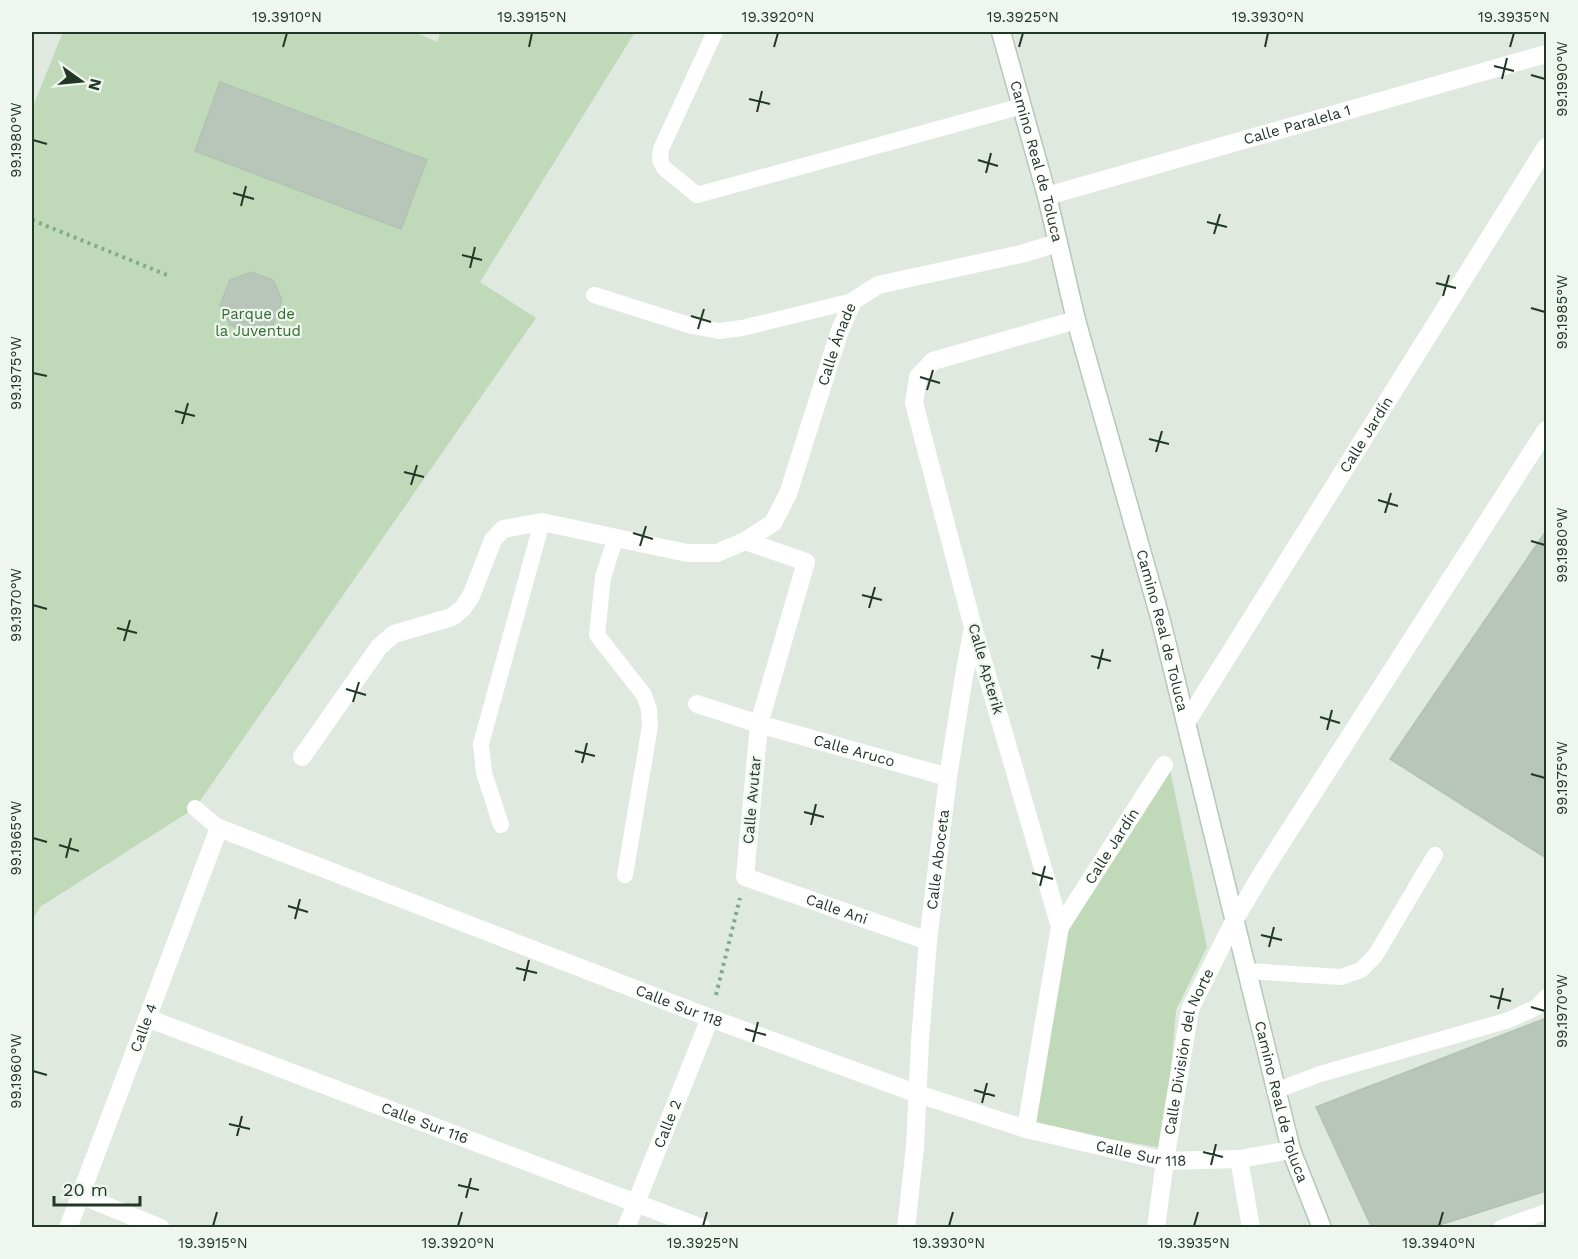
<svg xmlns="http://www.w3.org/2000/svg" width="1578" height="1259" font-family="'Work Sans',sans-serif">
  <rect width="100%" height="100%" fill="#dfe9e0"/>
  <path fill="#bfd9b9" d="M63 32H414L438 42 440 32H635L480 282 536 318 195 808 40 907 32 921V109Z
    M1169 765 1207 947 1176 1010 1164 1148 1031 1126 1064 930Z"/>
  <path fill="#b8c6ba" stroke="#b2c2b4" stroke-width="1.5" d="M220 82 427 160 401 229 195 151Z
    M251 272 273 280 282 300 273 325 253 334 230 325 220 305 230 280Z
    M1546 531V858L1390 759Z
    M1546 1018V1191L1430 1228H1372L1316 1107Z"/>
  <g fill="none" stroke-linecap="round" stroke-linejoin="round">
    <g stroke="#b3c8b6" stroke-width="21">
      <g id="secondary">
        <path id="s12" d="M1001 32 1047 196 1076 320 1161 621 1291 1150 1322 1228"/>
      </g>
    </g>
    <path stroke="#82aa8a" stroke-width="4" stroke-dasharray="3 4.5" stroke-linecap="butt" d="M32 220 167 275
      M716 995 740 898"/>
    <path stroke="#fff" stroke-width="16" d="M715 32 661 149 660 160 664 168 697 195 1022 106
      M594 295 692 326 719 331 742 328 853 301
      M616 537 603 577 597 635 644 695 649 709 650 726 625 875
      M195 808 219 828
      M501 825 484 773 481 744 542 522
      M1248 971 1341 977 1361 970 1375 956 1435 855
      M1275 1091 1320 1074 1509 1020 1537 1007 1546 997
      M1501 1228 1546 1212"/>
    <g stroke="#fff" stroke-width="18">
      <path id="s1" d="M1047 196 1546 54"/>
      <path id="s2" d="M745 541 806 562 759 724 745 877 928 941"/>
      <path id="s3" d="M697 704 759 724 948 777"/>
      <path id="s4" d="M1186 723 1546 147"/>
      <path id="s5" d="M302 757 379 647 394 634 452 617 463 608 471 596 493 540 503 529 542 522 687 553H717L745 541 773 523 788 494 840 330 853 301 878 285 1021 254 1058 243"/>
      <path id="s6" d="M1060 927 1164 765"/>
      <path id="s7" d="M147 1018 702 1228"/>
      <path d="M1026 1129 1060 927 973 627 914 403 918 377 933 361 1076 320"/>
      <path d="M1239 1159 1251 1228"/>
      <path d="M80 1195 161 1228"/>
      <path id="s8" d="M68 1228 219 828 710 1018 918 1094 1026 1129 1165 1161 1239 1159 1291 1150"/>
      <path id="s9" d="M626 1228 710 1018"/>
      <path id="s10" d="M906 1228 915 1147 920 1041 928 941 948 777 963 682 972 632"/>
      <path id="s11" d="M1156 1228 1165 1161 1190 1009 1235 919 1264 870 1546 430"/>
    </g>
    <use href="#secondary" stroke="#fff" stroke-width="18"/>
  </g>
  <path fill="none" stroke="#213827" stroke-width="2" d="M283 47 287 33M529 47 532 33M774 47 778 33M1019 47 1023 33M1265 47 1268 33M1510 47 1514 33M1494 66 1514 71M1531 75 1545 79M1502 79 1507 58M749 99 770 104M757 112 762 91M33 140 47 144M978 160 998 166M986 173 991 153M233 193 254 199M241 206 246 186M1207 222 1227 227M1214 234 1220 214M462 255 482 260M470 268 475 247M1436 283 1456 288M1443 296 1449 275M1531 308 1545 312M691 316 711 322M698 329 704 309M33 373 47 376M920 377 940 383M927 390 933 370M175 411 195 416M182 424 188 403M1149 439 1169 444M1156 452 1162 431M404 472 424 477M411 485 417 465M1378 500 1398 506M1385 513 1391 493M633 533 653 539M1531 541 1545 545M640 546 646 526M862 595 882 600M33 605 47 609M869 608 875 587M117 628 137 633M124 641 130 620M1091 656 1111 661M1098 669 1103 649M346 689 366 695M353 702 359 682M1320 717 1340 723M1327 730 1332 710M575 751 595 756M582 763 587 743M1531 774 1545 778M804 812 824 817M811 825 816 804M33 838 47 842M59 845 79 851M66 858 71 838M1032 873 1053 879M1040 886 1045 866M288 906 308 912M295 919 300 899M1261 935 1282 940M1269 947 1274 927M516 968 537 973M524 981 529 960M1490 996 1511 1001M1531 1007 1545 1011M1498 1009 1503 988M745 1029 766 1035M753 1042 758 1022M33 1071 47 1075M974 1090 995 1096M982 1103 987 1083M229 1124 250 1129M237 1136 242 1116M1203 1152 1223 1157M1211 1165 1216 1144M458 1185 479 1190M466 1198 471 1178M213 1226 217 1212M458 1226 462 1212M703 1226 707 1212M949 1226 953 1212M1194 1226 1198 1212M1439 1226 1443 1212"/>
  <g text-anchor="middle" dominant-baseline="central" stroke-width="4.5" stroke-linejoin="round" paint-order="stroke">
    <g font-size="15" fill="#213827" stroke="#eff6ef">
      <text stroke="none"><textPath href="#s1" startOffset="260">Calle Paralela 1</textPath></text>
      <text stroke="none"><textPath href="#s12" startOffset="134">Camino Real de Toluca</textPath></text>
      <text stroke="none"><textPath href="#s5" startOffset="790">Calle Ánade</textPath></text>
      <text stroke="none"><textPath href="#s4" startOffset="340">Calle Jardín</textPath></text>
      <text stroke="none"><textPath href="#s12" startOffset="620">Camino Real de Toluca</textPath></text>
      <text transform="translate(986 669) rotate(74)">Calle Apterik</text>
      <text stroke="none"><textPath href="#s3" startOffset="164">Calle Aruco</textPath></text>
      <text transform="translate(752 800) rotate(-85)">Calle Avutar</text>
      <text stroke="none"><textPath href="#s6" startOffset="96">Calle Jardín</textPath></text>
      <text stroke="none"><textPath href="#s10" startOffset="370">Calle Aboceta</textPath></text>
      <text stroke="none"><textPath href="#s2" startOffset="484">Calle Ani</textPath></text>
      <text stroke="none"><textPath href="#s8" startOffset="921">Calle Sur 118</textPath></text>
      <text stroke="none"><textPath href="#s8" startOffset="214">Calle 4</textPath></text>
      <text stroke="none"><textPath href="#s11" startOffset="180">Calle División del Norte</textPath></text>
      <text stroke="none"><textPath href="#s12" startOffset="1106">Camino Real de Toluca</textPath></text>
      <text stroke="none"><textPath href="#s7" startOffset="297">Calle Sur 116</textPath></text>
      <text stroke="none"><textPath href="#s9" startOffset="112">Calle 2</textPath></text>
      <text stroke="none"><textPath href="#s8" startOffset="1407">Calle Sur 118</textPath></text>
    </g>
    <g font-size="15" fill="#346b2f" stroke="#eff6ef">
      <text x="258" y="314">Parque de<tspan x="258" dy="17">la Juventud</tspan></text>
    </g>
  </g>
  <rect width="1578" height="1259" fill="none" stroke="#eff6ef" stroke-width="66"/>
  <g transform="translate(81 81) rotate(105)" stroke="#eff6ef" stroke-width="4.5" paint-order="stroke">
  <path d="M0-4.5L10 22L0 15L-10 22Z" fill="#213827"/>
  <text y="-9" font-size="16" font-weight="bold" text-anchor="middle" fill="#213827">N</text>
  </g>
  <path d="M54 1196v9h86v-9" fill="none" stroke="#213827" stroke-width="3"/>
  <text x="63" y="1196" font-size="18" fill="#213827" stroke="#eff6ef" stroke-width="4.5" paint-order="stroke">20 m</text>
  <rect x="33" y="33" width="1512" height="1193" fill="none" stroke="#213827" stroke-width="2"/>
  <g font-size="15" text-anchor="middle" fill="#213827">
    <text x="287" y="22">19.3910°N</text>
    <text x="532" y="22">19.3915°N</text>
    <text x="778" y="22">19.3920°N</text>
    <text x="1023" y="22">19.3925°N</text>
    <text x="1268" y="22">19.3930°N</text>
    <text x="1514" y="22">19.3935°N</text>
    <text transform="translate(1562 79) rotate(-90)" y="5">99.1990°W</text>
    <text transform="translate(16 140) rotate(-90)" y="5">99.1980°W</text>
    <text transform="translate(1562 312) rotate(-90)" y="5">99.1985°W</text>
    <text transform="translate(16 373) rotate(-90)" y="5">99.1975°W</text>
    <text transform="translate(1562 545) rotate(-90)" y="5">99.1980°W</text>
    <text transform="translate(16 605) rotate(-90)" y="5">99.1970°W</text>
    <text transform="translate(1562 778) rotate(-90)" y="5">99.1975°W</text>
    <text transform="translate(16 838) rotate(-90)" y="5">99.1965°W</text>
    <text transform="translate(1562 1011) rotate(-90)" y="5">99.1970°W</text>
    <text transform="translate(16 1071) rotate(-90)" y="5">99.1960°W</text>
    <text x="213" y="1248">19.3915°N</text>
    <text x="458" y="1248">19.3920°N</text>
    <text x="703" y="1248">19.3925°N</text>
    <text x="949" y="1248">19.3930°N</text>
    <text x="1194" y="1248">19.3935°N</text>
    <text x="1439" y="1248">19.3940°N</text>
  </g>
</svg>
